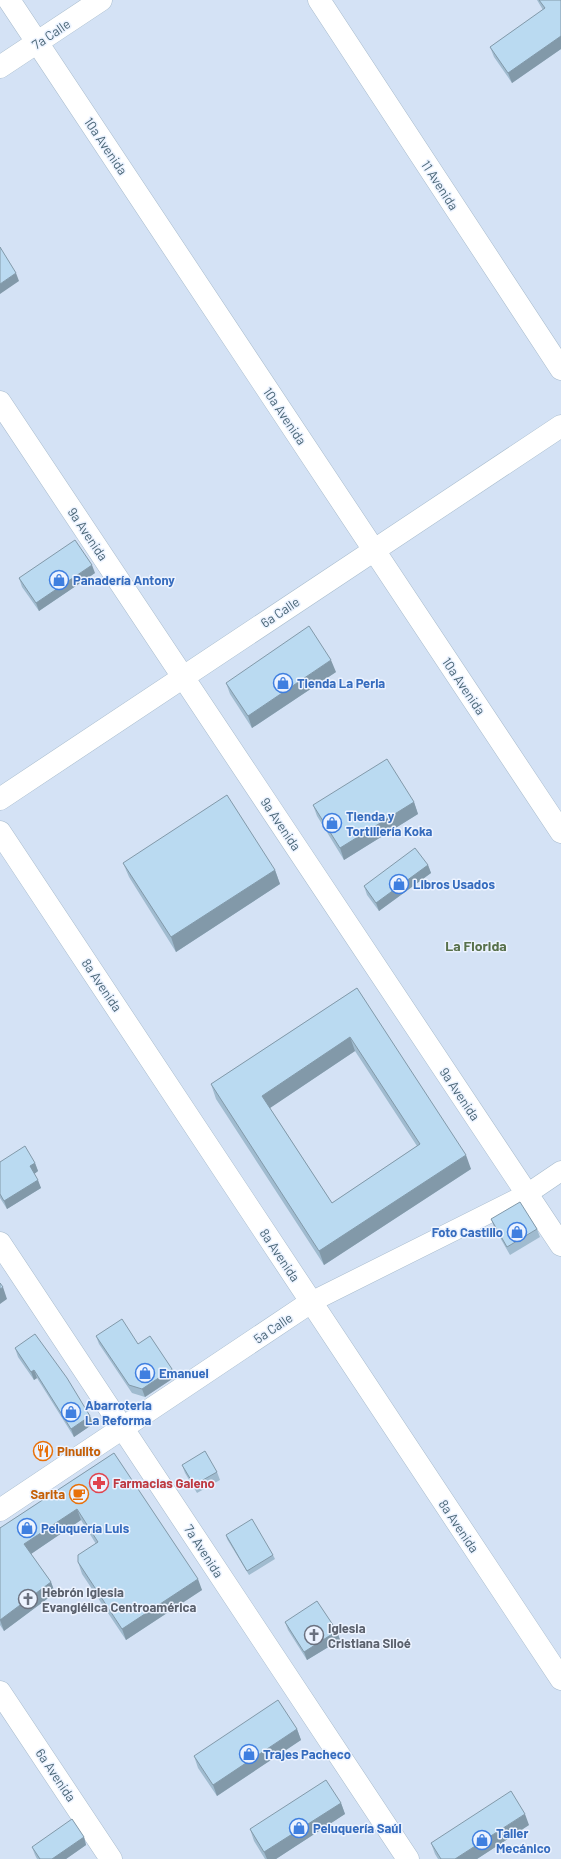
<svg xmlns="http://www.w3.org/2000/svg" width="561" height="1859" font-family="Barlow,sans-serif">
  <rect width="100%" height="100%" fill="#e5eefd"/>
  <path fill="#d4e2f5" d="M0 0H561V1859H0Z"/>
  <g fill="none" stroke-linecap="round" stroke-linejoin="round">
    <g stroke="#a8bccd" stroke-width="21">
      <path id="pedestrian" d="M311 1302 527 1194 561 1171"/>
    </g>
    <g stroke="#a8bccd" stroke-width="23">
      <path id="minor" d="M9 0 561 832
        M319 0 561 369
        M0 67 101 0
        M0 402 561 1245
        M0 799 561 426
        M0 832 561 1679
        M0 1243 408 1859
        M0 1510 311 1302
        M0 1692 111 1859"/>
    </g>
    <use href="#pedestrian" stroke="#fff" stroke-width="20"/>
    <use href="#minor" stroke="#fff" stroke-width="22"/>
  </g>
  <path fill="#a0bbcf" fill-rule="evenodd" d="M537 0H561V49L512 83 494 57 490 47 543 10Z
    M95 573 39 611 22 587 19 578Z
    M336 672 252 728 230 694 226 683Z
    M414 802 418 814 344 860 317 816 313 805Z
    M123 863 275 870 280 884 176 952 129 877Z
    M428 865 431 873 379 911 367 895 364 886Z
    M357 988 471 1169 324 1265 216 1099 211 1084ZM355 1051 417 1146 332 1203 270 1108Z
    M0 1162 35 1163 38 1171 34 1174 41 1188 7 1209 0 1198Z
    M491 1219 537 1229 540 1237 510 1255 494 1227Z
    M96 1336 172 1369 175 1377 145 1397 132 1393 99 1344Z
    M15 1348 90 1416 93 1424 74 1437 37 1378 34 1380 18 1357Z
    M114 1453 202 1590 126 1640 82 1574 78 1562 96 1544 81 1520 31 1554 51 1582 55 1593 4 1631 0 1625V1528Z
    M182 1465 217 1472 220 1480 197 1493 185 1473Z
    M226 1535 273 1555 275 1559 249 1575 227 1539Z
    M285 1622 337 1631 340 1640 307 1660 288 1630Z
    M297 1729 301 1740 217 1796 198 1768 194 1756Z
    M341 1803 345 1814 276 1859H265L254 1841 250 1829Z
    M529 1825 477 1859H438L435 1854 431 1843Z
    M84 1837 86 1845 66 1859H37L35 1855 32 1847Z"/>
  <path fill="#8299a9" d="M561 36V49L512 83 508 73Z
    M16 273 19 281 0 294V284Z
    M92 565 95 573 39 611 36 603Z
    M331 660 336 672 252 728 248 716Z
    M414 802 418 814 344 860 340 848Z
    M428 865 431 873 379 911 376 903Z
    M275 870 280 884 176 952 171 937Z
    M350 1037 355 1051 267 1110 262 1096Z
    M466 1155 471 1169 324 1265 319 1251Z
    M35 1163 38 1171 33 1175 30 1166Z
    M38 1180 41 1188 7 1209 4 1201Z
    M3 1287 7 1299 0 1304V1289Z
    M172 1369 175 1377 145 1397 142 1389Z
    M34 1370 37 1378 34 1380 31 1372Z
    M90 1416 93 1424 74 1437 71 1429Z
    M77 1509 81 1520 28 1556 24 1544Z
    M198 1579 202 1590 126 1640 122 1629Z
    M51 1582 55 1593 4 1631 0 1620Z
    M337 1631 340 1640 307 1660 304 1652Z
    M297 1729 301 1740 217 1796 213 1785Z
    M341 1803 345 1814 276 1859H267L264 1852Z
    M525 1814 529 1825 477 1859H455Z
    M84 1837 86 1845 66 1859H52Z"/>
  <path fill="#badaf1" stroke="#8299a9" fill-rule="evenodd" d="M539 0H561V36L508 73 490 47 545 8Z
    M0 247 16 273 0 284Z
    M75 540 92 565 36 603 19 578Z
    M309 626 331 660 248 716 226 683Z
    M387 759 414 802 340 848 313 805Z
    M227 795 275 870 171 937 123 863Z
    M415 848 428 865 376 903 364 886Z
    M357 988 466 1155 319 1251 211 1084ZM350 1037 420 1144 332 1203 262 1096Z
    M25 1146 35 1163 30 1166 38 1180 4 1201 0 1194V1162Z
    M520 1202 537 1229 507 1247 491 1219Z
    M0 1283 3 1287 0 1289Z
    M122 1319 138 1344 150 1336 172 1369 142 1389 129 1385 96 1336Z
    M35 1334 67 1378 90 1416 71 1429 34 1370 31 1372 15 1348Z
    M205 1451 217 1472 194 1485 182 1465Z
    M114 1453 198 1579 122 1629 78 1562V1555L98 1542 77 1509 24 1544 51 1582 0 1620V1528Z
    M252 1519 273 1555 247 1571 226 1535Z
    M317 1601 337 1631 304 1652 285 1622Z
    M278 1700 297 1729 213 1785 194 1756Z
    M326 1780 341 1803 264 1852 250 1829Z
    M511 1791 525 1814 455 1859H441L431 1843Z
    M72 1819 84 1837 52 1859H40L32 1847Z"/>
  <defs>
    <g id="shop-ring" transform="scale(1)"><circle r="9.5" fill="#ecf3ff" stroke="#3f7fe0" stroke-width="1.5"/><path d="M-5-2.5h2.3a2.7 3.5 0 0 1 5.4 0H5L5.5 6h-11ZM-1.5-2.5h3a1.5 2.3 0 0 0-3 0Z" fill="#3f7fe0"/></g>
    <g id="restaurant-ring" transform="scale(1)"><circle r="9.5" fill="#ecf3ff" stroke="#e8710a" stroke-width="1.5"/><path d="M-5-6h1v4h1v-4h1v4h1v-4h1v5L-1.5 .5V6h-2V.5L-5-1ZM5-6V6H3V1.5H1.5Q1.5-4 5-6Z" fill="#e8710a"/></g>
    <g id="pharmacy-ring" transform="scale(1)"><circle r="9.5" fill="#ecf3ff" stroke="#e0444e" stroke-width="1.5"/><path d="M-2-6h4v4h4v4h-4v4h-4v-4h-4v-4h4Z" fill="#e0444e"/></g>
    <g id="cafe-ring" transform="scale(1)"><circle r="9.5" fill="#ecf3ff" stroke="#e8710a" stroke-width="1.5"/><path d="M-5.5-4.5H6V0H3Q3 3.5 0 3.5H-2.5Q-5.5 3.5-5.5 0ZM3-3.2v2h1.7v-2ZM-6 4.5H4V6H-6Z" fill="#e8710a"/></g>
    <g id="church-ring" transform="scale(1)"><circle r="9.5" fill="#ecf3ff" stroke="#6b7280" stroke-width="1.5"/><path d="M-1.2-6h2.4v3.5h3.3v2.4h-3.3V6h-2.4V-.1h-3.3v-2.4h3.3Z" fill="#6b7280"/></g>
  </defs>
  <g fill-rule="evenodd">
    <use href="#shop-ring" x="59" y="580"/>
    <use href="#shop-ring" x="283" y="683"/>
    <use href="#shop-ring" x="332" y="823"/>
    <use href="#shop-ring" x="399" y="884"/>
    <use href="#shop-ring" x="517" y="1232"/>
    <use href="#shop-ring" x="145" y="1373"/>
    <use href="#shop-ring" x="71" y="1412"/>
    <use href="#restaurant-ring" x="43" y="1451"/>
    <use href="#pharmacy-ring" x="99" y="1483"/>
    <use href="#cafe-ring" x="79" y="1494"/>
    <use href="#shop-ring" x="27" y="1528"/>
    <use href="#church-ring" x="28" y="1599"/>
    <use href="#church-ring" x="314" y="1635"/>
    <use href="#shop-ring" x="249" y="1754"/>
    <use href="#shop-ring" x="299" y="1828"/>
    <use href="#shop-ring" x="482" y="1840"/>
  </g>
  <g text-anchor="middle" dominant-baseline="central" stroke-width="3" stroke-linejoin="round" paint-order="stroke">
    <g font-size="13" fill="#4a6677" stroke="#ecf3ff">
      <text transform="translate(51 34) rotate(-34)">7a Calle</text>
      <text transform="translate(106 146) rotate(56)">10a Avenida</text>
      <text transform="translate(440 185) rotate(57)">11 Avenida</text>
      <text transform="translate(285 416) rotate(56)">10a Avenida</text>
      <text transform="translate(88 534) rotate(56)">9a Avenida</text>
      <text transform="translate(280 612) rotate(-34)">6a Calle</text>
      <text transform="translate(464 686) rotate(56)">10a Avenida</text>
      <text transform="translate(281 824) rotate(56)">9a Avenida</text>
      <text transform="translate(102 985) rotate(56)">8a Avenida</text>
      <text transform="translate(460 1094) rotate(56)">9a Avenida</text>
      <text transform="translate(280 1255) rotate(56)">8a Avenida</text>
      <text transform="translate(273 1328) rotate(-34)">5a Calle</text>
      <text transform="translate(459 1526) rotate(56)">8a Avenida</text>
      <text transform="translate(204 1551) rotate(57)">7a Avenida</text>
      <text transform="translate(56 1775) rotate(56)">6a Avenida</text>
    </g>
    <g font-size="13" font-weight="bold" fill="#366cbe" stroke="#ecf3ff" text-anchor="start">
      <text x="73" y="580">Panadería Antony</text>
      <text x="297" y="683">Tienda La Perla</text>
      <text x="346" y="816">Tienda y<tspan x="346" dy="15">Tortillería Koka</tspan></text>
      <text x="413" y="884">Libros Usados</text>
      <text x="503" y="1232" text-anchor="end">Foto Castillo</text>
      <text x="159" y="1373">Emanuel</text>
      <text x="85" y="1405">Abarroteria<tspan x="85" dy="15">La Reforma</tspan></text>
      <text x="41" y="1528">Peluquería Luis</text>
      <text x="263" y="1754">Trajes Pacheco</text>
      <text x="313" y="1828">Peluquería Saúl</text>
      <text x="496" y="1833">Taller<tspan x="496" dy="15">Mecánico</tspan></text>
    </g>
    <g font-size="13" font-weight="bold" fill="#c56008" stroke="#ecf3ff" text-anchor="start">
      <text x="57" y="1451">Pinulito</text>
      <text x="65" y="1494" text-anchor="end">Sarita</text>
    </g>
    <g font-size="13" font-weight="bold" fill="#be3a42" stroke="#ecf3ff" text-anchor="start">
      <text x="113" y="1483">Farmacias Galeno</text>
    </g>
    <g font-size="13" font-weight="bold" fill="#5b616d" stroke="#ecf3ff" text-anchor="start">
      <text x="42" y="1592">Hebrón Iglesia<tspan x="42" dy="15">Evanglélica Centroamérica</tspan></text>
      <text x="328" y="1628">Iglesia<tspan x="328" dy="15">Cristiana Siloé</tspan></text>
    </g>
    <g font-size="14" font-weight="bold" fill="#58714c" stroke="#ecf3ff">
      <text x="476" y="945">La Florida</text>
    </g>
  </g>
</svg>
